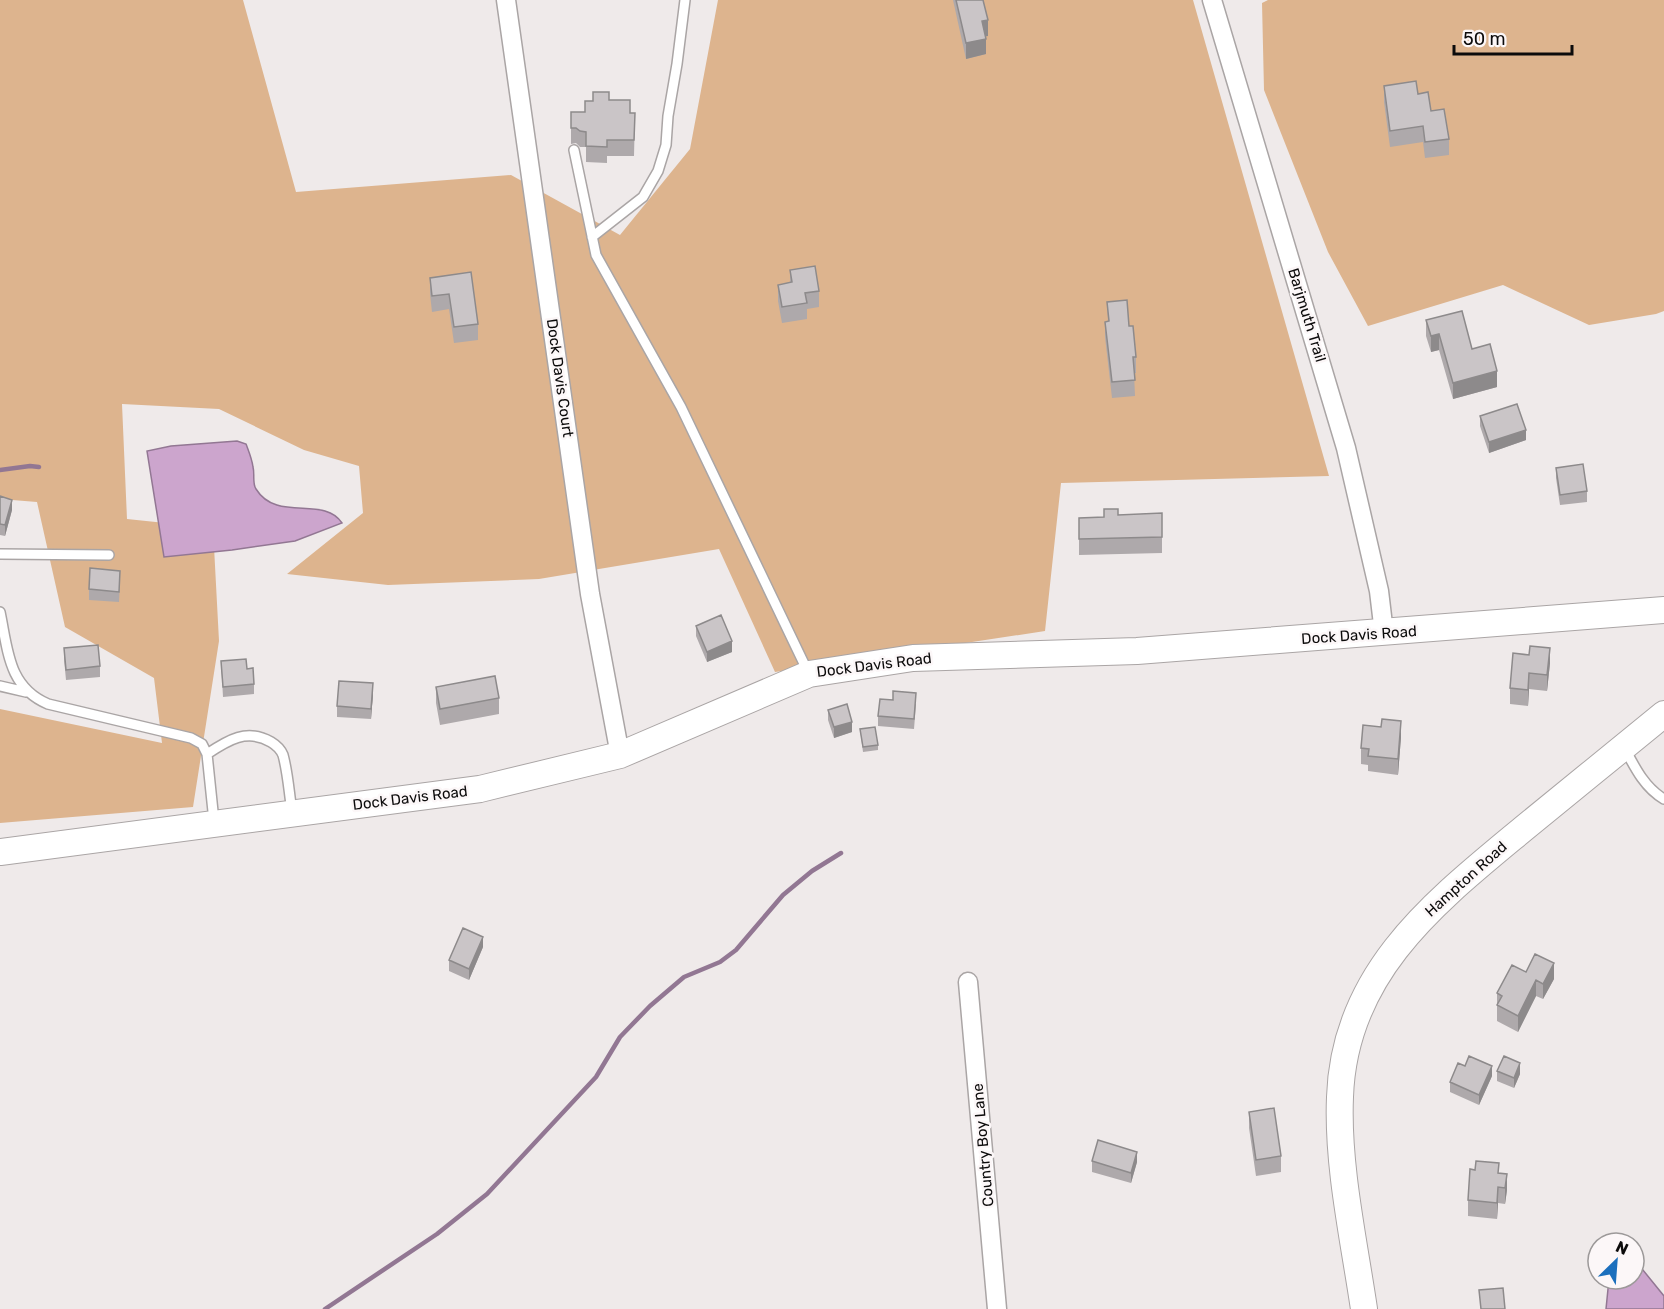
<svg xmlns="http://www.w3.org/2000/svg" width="1664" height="1309" font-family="Rubik,sans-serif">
  <rect width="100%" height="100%" fill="#efeaea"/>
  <path fill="#ddb48e" d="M0 0H243L296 192 511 175 620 235 690 149 718 0H1193L1329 476 1061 483 1045 631 775 672 719 549 539 579 388 585 287 574 363 513 359 466 304 450 219 409 122 404 127 519 213 528 219 641 193 807 0 823V709L162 743 154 678 65 627 37 502 0 499Z
    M1268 0H1664V311L1656 314 1589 325 1503 285 1368 326 1328 252 1264 90 1262 3Z"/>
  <path fill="#cca5cd" stroke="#927793" stroke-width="1.5" d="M237 441 246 444C249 452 252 459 253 467 255 474 252 483 256 489 277 523 324 495 342 523L295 541 232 550 164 557 147 451 171 446Z
    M1634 1259 1664 1296V1309H1606L1609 1279H1634Z"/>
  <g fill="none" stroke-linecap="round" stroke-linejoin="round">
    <path stroke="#927793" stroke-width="4.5" d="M0 470 30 466 39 467
      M325 1309 437 1234 487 1194 596 1077 620 1037 650 1006 684 977 720 962 736 950 783 895 812 871 841 853"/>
    <g stroke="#aaa5a5" stroke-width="12">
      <path id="lane" d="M574 150 596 255 681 407 808 672
        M592 237 643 197 658 171 666 145 668 116 677 64 685 0
        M0 554 109 555
        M0 612C8 650 8 687 48 704L191 738 202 744 207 754 214 821
        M0 686 26 692
        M1625 749C1635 768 1645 788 1664 799
        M207 754C228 740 247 728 271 742 276 745 281 750 283 755 288 773 289 793 292 811"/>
    </g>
    <g stroke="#aaa5a5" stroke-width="21">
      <path id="street" d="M506 0 590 594 620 755
        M1212 0 1346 448 1379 591 1384 633
        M968 982 997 1309"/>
    </g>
    <g stroke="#aaa5a5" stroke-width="28">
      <path id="secondary" d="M0 852 480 789 620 755 809 674 913 658 1137 651 1664 610
        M1364 1309C1354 1241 1337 1165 1340 1097 1344 972 1435 902 1523 829 1570 791 1617 752 1664 714"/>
    </g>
    <use href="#lane" stroke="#fff" stroke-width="9"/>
    <use href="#street" stroke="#fff" stroke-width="18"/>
    <use href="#secondary" stroke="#fff" stroke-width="26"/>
  </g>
  <path fill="#aea9ab" d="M953 0H983L988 36H986V54L966 59Z
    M1384 86 1418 94 1431 111 1449 139V155L1425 158 1423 142 1390 147 1384 102Z
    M609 100 630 113H635L634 156H607V163L586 162V147H580L576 143 571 144V112H585L593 101Z
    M790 270 819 291V307L807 309V319L782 323 778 301V285L790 283Z
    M471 272 478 324V340L454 343 449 309 432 312 430 294V278Z
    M1107 302 1129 326 1136 357V373H1134L1135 396 1112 398 1105 337V322L1108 321Z
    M1426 320 1472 349 1497 387 1453 399 1439 350 1431 352 1426 336Z
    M1480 416 1526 440 1489 453 1480 426Z
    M1556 468 1587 491V502L1560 505 1556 478Z
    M0 496 12 510 5 536 0 535Z
    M1162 513V553L1079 555V518L1104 517 1118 515Z
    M120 582 119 602 89 600V589Z
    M696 626 732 652 707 662 696 636Z
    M64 648 100 666V677L66 680 64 659Z
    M1513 653 1550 663 1547 691 1529 689 1528 706 1510 704V688Z
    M221 661 247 669 254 684V694L223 697Z
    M436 687 499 698V714L440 725 436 703Z
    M373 694 371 719 337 717V706Z
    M893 700 916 704 914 729 878 726V716Z
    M828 710 852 732 834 738 828 720Z
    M860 729 878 745V750L863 752Z
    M1401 737 1398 775 1368 771V765L1361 764V748Z
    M483 947 469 980 449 971V960Z
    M1526 972 1554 979 1543 999 1536 996 1518 1032 1497 1021V993Z
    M1497 1071 1520 1074 1514 1088 1497 1081Z
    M1492 1076 1479 1105 1450 1092V1082Z
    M1249 1112 1281 1156V1172L1256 1176 1249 1128Z
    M1092 1161 1137 1162 1131 1183 1092 1172Z
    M1475 1170 1499 1174 1507 1190 1505 1204 1498 1203 1497 1219 1468 1216V1200Z"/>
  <path fill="#8d8a8b" d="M988 20V36L982 37V21Z
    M986 39V54L966 59V43Z
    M1439 334V350L1431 352V336Z
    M1497 371V387L1453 399V383Z
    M1526 430V440L1489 453V442Z
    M12 500V510L5 536V525Z
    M732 641V652L707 662V652Z
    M1550 648V663L1547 691V675Z
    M1529 673V689L1528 706V690Z
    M373 683V694L371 719V709Z
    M1401 721V737L1398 775V759Z
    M852 722V732L834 738V727Z
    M483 937V947L469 980V969Z
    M1554 963V979L1543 999V984Z
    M1536 980V996L1518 1032V1016Z
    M1520 1063V1074L1514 1088V1078Z
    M1492 1066V1076L1479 1105V1095Z
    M1137 1152V1162L1131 1183V1173Z
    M1507 1174V1190L1505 1204V1188Z
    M1498 1187V1203L1497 1219V1203Z"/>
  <path fill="#cac5c7" stroke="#8d8a8b" stroke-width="1.5" d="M956 0H983L988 20 982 21 986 39 966 43Z
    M1416 81 1418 94 1428 92 1431 111 1444 109 1449 139 1425 142 1423 126 1390 131 1384 86Z
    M593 92H609V100H630V113H635L634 140H607V147L586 146V132L580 131 576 128H571V112H585V101H593Z
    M815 266 819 291 805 293 807 303 782 307 778 285 792 282 790 270Z
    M471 272 478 324 454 327 449 294 432 296 430 278Z
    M1127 300 1129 326H1133L1136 357H1133L1135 380 1112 382 1105 322 1109 321 1107 302Z
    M1462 311 1472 349 1490 344 1497 371 1453 383 1439 334 1431 336 1426 320Z
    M1517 404 1526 430 1489 442 1480 416Z
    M1583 464 1587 491 1560 495 1556 468Z
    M0 496 12 500 5 525 0 524Z
    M1104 509H1118V515L1162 513V537L1079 539V518L1104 517Z
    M90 568 120 571 119 592 89 589Z
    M721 615 732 641 707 652 696 626Z
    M98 645 100 666 66 670 64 648Z
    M1530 646 1550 648 1547 675 1529 673 1528 690 1510 688 1513 653 1529 655Z
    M246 659 247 669 253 668 254 684 223 687 221 661Z
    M495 676 499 698 440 709 436 687Z
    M339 681 373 683 371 709 337 706Z
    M893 691 916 693 914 719 878 716 880 699 893 700Z
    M847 704 852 722 834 727 828 710Z
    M1382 719 1401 721 1398 759 1368 756 1369 749 1361 748 1363 725 1381 727Z
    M875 727 878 745 863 747 860 729Z
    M463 928 483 937 469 969 449 960Z
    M1535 954 1554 963 1543 984 1536 980 1518 1016 1497 1005 1502 996 1497 993 1512 965 1526 972Z
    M1469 1056 1492 1066 1479 1095 1450 1082 1458 1063 1465 1066Z
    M1504 1056 1520 1063 1514 1078 1497 1071Z
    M1274 1108 1281 1156 1256 1160 1249 1112Z
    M1098 1140 1137 1152 1131 1173 1092 1161Z
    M1476 1161 1499 1163 1498 1173 1507 1174 1505 1188 1498 1187 1497 1203 1468 1200 1470 1169 1475 1170Z
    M1503 1288 1505 1309H1481L1479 1290Z"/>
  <g text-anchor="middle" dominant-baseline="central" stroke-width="5" stroke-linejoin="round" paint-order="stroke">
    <g font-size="15" fill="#0c0b0b" stroke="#fcf7f8">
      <text transform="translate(1307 315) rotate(73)">Barjmuth Trail</text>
      <text transform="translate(560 378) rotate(82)">Dock Davis Court</text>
      <text transform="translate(1359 635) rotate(-4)">Dock Davis Road</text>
      <text transform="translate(874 665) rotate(-7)">Dock Davis Road</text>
      <text transform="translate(410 798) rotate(-7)">Dock Davis Road</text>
      <text transform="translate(1466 879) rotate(-42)">Hampton Road</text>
      <text transform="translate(983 1145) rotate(-95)">Country Boy Lane</text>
    </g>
  </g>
  <g transform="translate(1616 1261) rotate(25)"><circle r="28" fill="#fcf7f8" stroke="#9c9999" stroke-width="1.5"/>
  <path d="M0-4.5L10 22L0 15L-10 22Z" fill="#1b6fbd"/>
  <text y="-9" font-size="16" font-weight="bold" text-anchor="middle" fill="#0c0b0b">N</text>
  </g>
  <path d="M1454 45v9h118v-9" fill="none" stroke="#0c0b0b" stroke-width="3"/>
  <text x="1463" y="45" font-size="18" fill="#0c0b0b" stroke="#fcf7f8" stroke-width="4.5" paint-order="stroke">50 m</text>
</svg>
